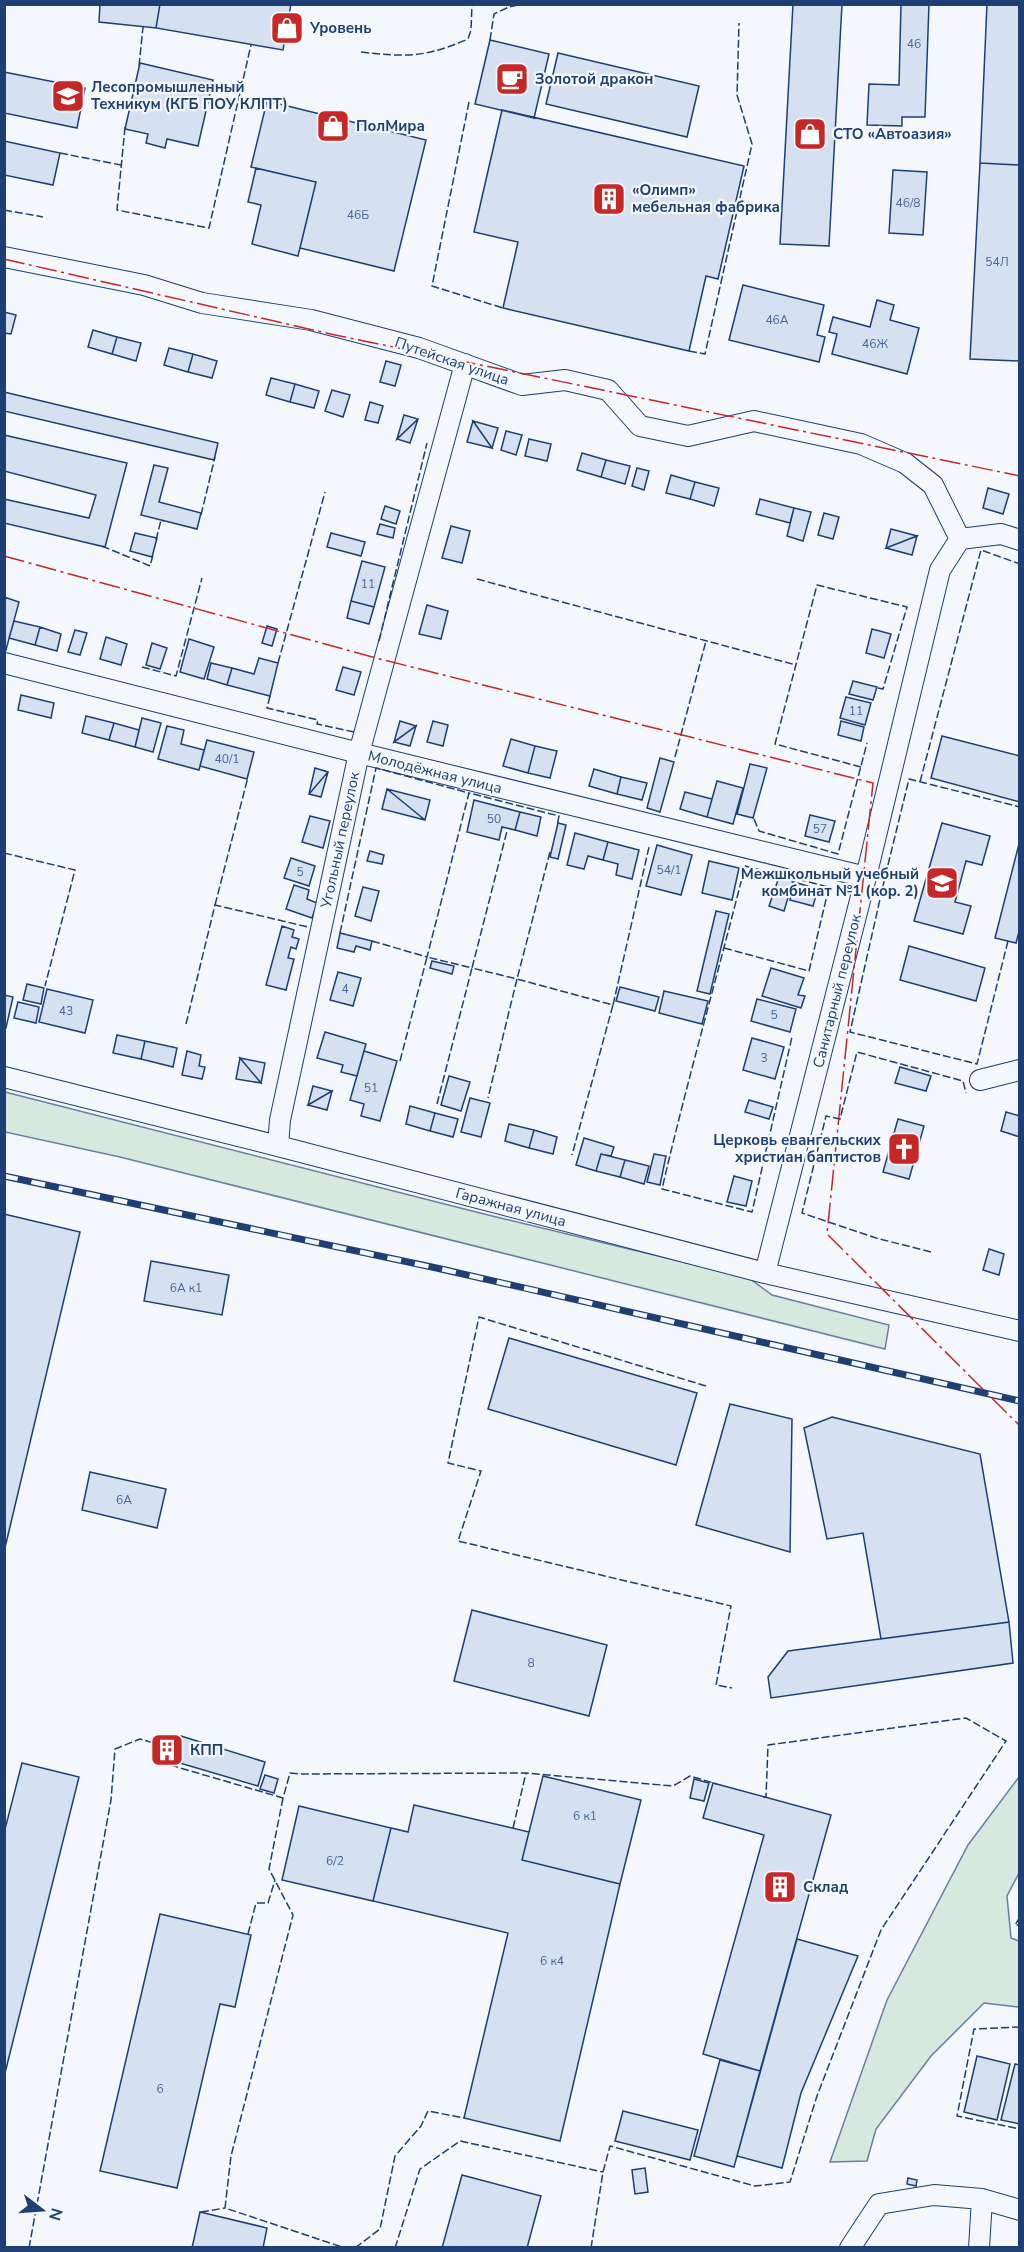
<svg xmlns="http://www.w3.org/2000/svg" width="1024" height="2252" font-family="'Nunito Sans',sans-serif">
  <rect width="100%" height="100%" fill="#f4f7fb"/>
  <path fill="#d7e8df" stroke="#687fa3" stroke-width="1.5" d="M5 1092 484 1214 749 1278 772 1295 889 1325 885 1349 120 1157 5 1132Z
    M1019 1777V1873L1007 1896 1011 1938 1019 1941V2007L984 2003 931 2056 876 2129 867 2161 830 2162 887 2000 968 1845Z"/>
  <path fill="#d5e0f0" stroke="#1d3f73" stroke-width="1.5" d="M100 4H160L156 28 99 22Z
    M160 4H291L283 50 156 28Z
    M793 4H842L829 246 780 244Z
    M901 4H929L925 117H902V126L867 125 869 84 899 85Z
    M987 4H1020V165L980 163Z
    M490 40 549 54 534 118 475 104Z
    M558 53 699 86 687 137 546 104Z
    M140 63 213 80 198 146 167 139 165 148 146 143 148 134 125 129Z
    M4 72 85 88 77 128 4 113Z
    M267 101 426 140 394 271 300 248 316 182 251 167Z
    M502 110 744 166 718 279 706 276 689 351 503 308 518 242 474 232Z
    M4 141 60 153 53 185 4 175Z
    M980 163 1020 165V361L970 359Z
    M256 168 316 182 298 256 252 244 261 205 248 202Z
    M893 170 927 172 923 235 889 233Z
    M743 285 824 305 817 335 825 337 819 362 729 340Z
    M877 300 894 305 890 320 919 328 907 374 832 354 837 334 829 332 833 317 870 327Z
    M4 312 16 315 11 334 4 333Z
    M93 330 117 337 112 354 88 347Z
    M117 337 141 343 136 361 112 354Z
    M169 348 193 354 188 372 164 365Z
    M193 354 217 361 212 378 188 372Z
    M386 361 401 365 395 386 380 382Z
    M271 378 295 384 290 402 266 395Z
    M295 384 319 391 314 408 290 402Z
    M332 390 350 395 343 417 325 411Z
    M4 392 218 443 214 460 4 411Z
    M370 402 383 406 378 423 365 420Z
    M404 415 418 419 397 439Z
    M418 419 410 443 397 439Z
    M473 421 492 448 467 442Z
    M473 421 498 428 492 448Z
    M506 431 522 435 516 455 501 450Z
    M4 435 127 463 105 547 4 523V499L89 518 96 495 4 471Z
    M529 439 551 444 547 461 525 456Z
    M582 453 606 460 601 477 577 470Z
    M606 460 630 466 625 484 601 477Z
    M154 465 168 468 159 502 201 513 197 529 141 515Z
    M637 468 649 471 644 490 632 486Z
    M671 475 695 482 690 499 666 493Z
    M695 482 719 488 714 506 690 499Z
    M988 488 1009 494 1003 514 983 508Z
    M760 499 794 508 790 523 756 514Z
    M385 506 400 511 396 524 381 519Z
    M794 508 811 512 803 541 787 536Z
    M824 513 839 517 833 539 818 535Z
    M380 524 395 528 393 538 377 534Z
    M451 526 470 531 462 563 442 558Z
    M891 529 917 536 886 548Z
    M135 533 157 538 152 557 130 551Z
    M331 533 365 542 361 556 327 547Z
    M917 536 912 555 886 548Z
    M362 561 385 567 374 607 351 601Z
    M4 597 19 602 6 650 4 649Z
    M351 601 374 607 369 624 347 618Z
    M427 605 448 611 441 639 419 634Z
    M14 621 40 627 35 645 9 638Z
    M267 626 277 629 272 646 262 643Z
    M40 627 61 634 57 651 35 645Z
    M872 629 891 634 884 658 866 653Z
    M75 630 87 633 80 655 68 652Z
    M106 637 127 644 121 665 100 659Z
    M189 639 214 647 204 679 180 672Z
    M152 643 167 648 160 669 146 665Z
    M259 658 278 663 270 696 227 685 232 668 254 674Z
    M211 663 232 668 227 685 207 679Z
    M343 667 361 672 354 695 336 690Z
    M853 681 877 687 873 700 849 694Z
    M21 695 54 703 51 718 18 710Z
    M846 697 871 703 865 725 840 718Z
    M86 716 114 723 109 740 82 733Z
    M142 718 161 723 153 752 135 747Z
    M400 721 416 726 394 742Z
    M433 721 448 725 443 746 427 742Z
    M841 721 864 727 861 741 838 735Z
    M114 723 139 730 135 747 109 740Z
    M167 726 184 730 181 744 204 750 199 770 158 759Z
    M416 726 410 746 394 742Z
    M942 736 1020 756V802L931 778Z
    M511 739 535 746 528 773 503 766Z
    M207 740 254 752 247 779 200 766Z
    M535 746 557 751 550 778 528 773Z
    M660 758 674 762 660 812 647 808Z
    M750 764 767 768 753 818 737 814Z
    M315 768 328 772 309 794Z
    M594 769 621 777 617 794 589 786Z
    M328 772 321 797 309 794Z
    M621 777 647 783 642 800 617 794Z
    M717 781 743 788 733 824 707 817Z
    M387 789 430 800 425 820Z
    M387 789 425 820 382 809Z
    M685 792 712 799 707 817 680 809Z
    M474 800 520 812 515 830 502 827 499 840 467 832Z
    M520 812 541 817 537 836 515 830Z
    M810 815 835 821 829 842 805 836Z
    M310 816 330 821 323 848 302 842Z
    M558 823 566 825 558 859 550 857Z
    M942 823 990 836 982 865 966 861 955 902 971 906 963 934 914 921Z
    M575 833 608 842 603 860 588 856 584 869 567 865Z
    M1020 840V928L1016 943 995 938Z
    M608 842 639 850 632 879 616 875 618 864 603 860Z
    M657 845 692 855 681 895 646 886Z
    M370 851 384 855 382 864 367 861Z
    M291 858 315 866 309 886 284 878Z
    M709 861 739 868 732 900 702 893Z
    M779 877 793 881 784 911 769 906Z
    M794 882 818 889 813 906 790 900Z
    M294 885 309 890 307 899 317 903 312 918 286 909Z
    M363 887 379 891 371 921 355 916Z
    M716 911 729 914 710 994 697 991Z
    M282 926 294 930 292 937 299 939 296 949 291 947 288 958 294 959 286 990 266 985Z
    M340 933 372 941 370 950 356 946 354 952 337 948Z
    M909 946 985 968 976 1001 900 980Z
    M432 961 454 966 452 974 430 968Z
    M771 968 804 978 798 995 805 996 801 1008 762 996Z
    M338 972 361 978 353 1006 330 1000Z
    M27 984 44 988 41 1004 23 1000Z
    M620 987 659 997 655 1011 616 1001Z
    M47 989 93 1000 85 1033 39 1022Z
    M664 991 708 1001 702 1024 659 1013Z
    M4 995 13 997 6 1028H4Z
    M757 999 796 1009 790 1032 751 1021Z
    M18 1002 39 1007 36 1023 14 1018Z
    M325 1032 366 1044 357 1076 341 1072 343 1065 317 1058Z
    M117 1035 145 1041 141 1059 113 1053Z
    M752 1038 784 1047 775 1079 743 1070Z
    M145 1041 177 1048 173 1067 141 1059Z
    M187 1051 201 1055 199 1066 205 1067 202 1079 182 1075Z
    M364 1051 397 1061 380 1121 361 1116 364 1104 350 1100Z
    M240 1058 265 1063 261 1083Z
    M240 1058 261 1083 236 1079Z
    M900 1067 931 1076 926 1091 895 1083Z
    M449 1076 470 1082 461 1111 441 1105Z
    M313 1086 332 1091 308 1105Z
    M332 1091 327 1110 308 1105Z
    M470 1098 490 1103 481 1137 461 1132Z
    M749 1100 773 1107 769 1119 745 1112Z
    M410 1106 435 1113 430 1131 406 1124Z
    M1006 1112 1020 1116V1137L1001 1131Z
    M435 1113 458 1119 453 1137 430 1131Z
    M898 1119 924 1126 909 1179 883 1172Z
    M509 1124 534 1130 529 1148 505 1141Z
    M534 1130 557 1137 553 1154 529 1148Z
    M584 1138 614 1147 611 1156 601 1154 596 1171 576 1165Z
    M601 1154 625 1160 620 1177 596 1171Z
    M654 1154 666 1156 660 1185 647 1182Z
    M625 1160 649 1166 644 1184 620 1177Z
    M734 1176 752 1181 746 1206 727 1202Z
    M4 1214 80 1232 4 1552Z
    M989 1249 1004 1254 999 1275 983 1270Z
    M151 1261 229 1275 222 1315 144 1301Z
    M509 1338 697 1393 676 1465 488 1409Z
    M730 1404 792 1419 790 1552 696 1525Z
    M832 1417 980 1454 1009 1622 881 1639 863 1533 827 1539 804 1428Z
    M90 1472 166 1489 157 1528 82 1510Z
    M472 1610 607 1645 589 1716 454 1681Z
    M1009 1622 1013 1663 771 1698 768 1677 788 1651Z
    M181 1736 265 1762 258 1786 173 1761Z
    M161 1741 177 1746 173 1759 157 1754Z
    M22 1763 79 1777 4 2077V1833Z
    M265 1775 278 1779 274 1793 260 1789Z
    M543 1776 641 1800 620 1884 522 1860Z
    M694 1779 709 1783 704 1801 690 1798Z
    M713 1783 831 1815 760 2071 703 2054 764 1835 703 1818Z
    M414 1805 529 1832 522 1860 620 1884 560 2141 464 2118 508 1933 373 1901 391 1828 408 1832Z
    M299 1806 391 1828 373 1901 282 1880Z
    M160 1914 251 1935 235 2007 220 2004 177 2188 100 2171Z
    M797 1939 858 1956 801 2093 782 2168 737 2156Z
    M977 2056 1010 2064 997 2120 964 2112Z
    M720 2060 760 2071 734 2167 694 2156Z
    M1015 2064 1020 2065V2124L1001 2120Z
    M623 2111 698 2130 690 2160 615 2141Z
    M645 2168 648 2192 635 2194 632 2170Z
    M462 2175 541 2196 527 2248H442Z
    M908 2178 917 2180 916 2186 907 2184Z
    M200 2212 267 2228 263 2248H192Z"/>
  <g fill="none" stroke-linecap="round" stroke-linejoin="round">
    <g stroke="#1d3f73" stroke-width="22">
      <path id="minor" d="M4 257 144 285 202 303 311 320 419 348 522 385 565 380 608 390 640 426 688 436 754 421 861 444 905 463 933 485 960 539
        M960 539 1001 534 1020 540
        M4 663 359 753 866 877
        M4 1077 278 1146 765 1273 1020 1331
        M980 1080 1020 1070
        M278 1146 280 1120 359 753 465 364
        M765 1273 866 877 940 570 960 539
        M850 2248 879 2204 934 2195 982 2199 1020 2210
        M979 2248 982 2199"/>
    </g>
    <use href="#minor" stroke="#f4f7fb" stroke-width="20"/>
    <g stroke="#1d3f73" stroke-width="7">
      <path id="rail" d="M4 1176 441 1269 1020 1401"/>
    </g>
    <use href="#rail" stroke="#f4f7fb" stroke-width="4.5" stroke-dasharray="14" stroke-linecap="butt"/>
    <path stroke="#1d3f73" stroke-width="1.5" stroke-dasharray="8 3" stroke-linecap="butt" d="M648 4 706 5
      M490 40 494 14 509 7 522 4
      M361 52C407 57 424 58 468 39L471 30 472 4
      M139 66 143 27
      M469 102 432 286 503 308
      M125 127 117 210 209 228 251 45
      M60 153 121 165
      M4 210 43 217
      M689 351 705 354 752 144 737 95 739 23
      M201 515 215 457
      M156 540 161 520 164 521
      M102 546 150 566 153 555
      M477 579 796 665
      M379 641 427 443
      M278 663 325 492
      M142 667 176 676 202 578
      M270 696 267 708 318 720 317 724 354 732
      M675 757 706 641
      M861 767 775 744 817 585 907 607 883 689 878 688
      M920 782 981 550 1020 564
      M754 819 759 831 838 854 867 743
      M550 852 517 979 613 1005 572 1155
      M4 853 75 870 45 986
      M215 905 248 777
      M340 933 376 768 469 793
      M372 941 427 957 469 793 559 816 557 826
      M1008 941 977 1064 850 1032 885 877 909 779 1020 807
      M724 948 809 971 829 887 745 866C718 974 687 1081 662 1189L752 1212 792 1037
      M613 1005 649 847
      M186 1024 215 905 308 927
      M400 1061 427 957 472 968 507 831
      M437 1104 472 968 517 979 488 1098
      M931 1252 876 1238 802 1213 826 1116 840 1119 857 1052 963 1081 966 1093
      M706 1386 479 1317 448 1463 481 1471 458 1541 731 1606 716 1685 732 1688
      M168 1758 172 1759 170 1765 283 1798 290 1773 300 1774 526 1773 673 1786 690 1776 717 1784
      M283 1798 269 1869 293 1915 231 2156 225 2208 345 2248
      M513 1828 526 1773
      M1020 1917 1015 1925H1020
      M248 1934 256 1903H268L275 1880
      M1020 2027 974 2029 957 2116 1020 2129
      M201 2212 225 2208
      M29 2248 111 1800 115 1749 140 1739 160 1745 158 1749
      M355 2248 380 2229 395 2156 421 2126 428 2111 464 2118
      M395 2248 420 2169 460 2141 603 2172
      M591 2248 603 2172 610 2146 755 2186 790 2182 817 2096 881 1930 1006 1741 966 1718 768 1745 766 1797H763"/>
    <path stroke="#c62828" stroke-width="1.5" stroke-dasharray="21 4.5 3 4.5" stroke-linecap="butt" d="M4 259 335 335 1020 476
      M4 556 376 658 873 783 827 1234 1020 1426"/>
  </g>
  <defs>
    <g id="shop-square" transform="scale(1.725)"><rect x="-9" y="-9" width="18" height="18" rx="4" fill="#c62828" stroke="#f4f7fb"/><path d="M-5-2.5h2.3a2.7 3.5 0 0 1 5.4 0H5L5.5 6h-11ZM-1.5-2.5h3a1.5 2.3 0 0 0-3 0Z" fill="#fff"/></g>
    <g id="cafe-square" transform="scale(1.725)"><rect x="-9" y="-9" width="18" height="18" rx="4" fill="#c62828" stroke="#f4f7fb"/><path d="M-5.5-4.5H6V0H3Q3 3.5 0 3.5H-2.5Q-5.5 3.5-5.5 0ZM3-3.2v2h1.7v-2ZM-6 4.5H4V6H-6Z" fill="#fff"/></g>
    <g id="university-square" transform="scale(1.725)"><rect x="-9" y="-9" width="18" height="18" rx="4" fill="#c62828" stroke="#f4f7fb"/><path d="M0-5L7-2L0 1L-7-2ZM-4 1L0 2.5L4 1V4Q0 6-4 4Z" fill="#fff"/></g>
    <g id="building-square" transform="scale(1.725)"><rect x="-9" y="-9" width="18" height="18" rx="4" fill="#c62828" stroke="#f4f7fb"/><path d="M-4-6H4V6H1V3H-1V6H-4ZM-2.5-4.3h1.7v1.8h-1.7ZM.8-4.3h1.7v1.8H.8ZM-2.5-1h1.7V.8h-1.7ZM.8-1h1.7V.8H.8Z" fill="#fff"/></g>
    <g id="church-square" transform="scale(1.725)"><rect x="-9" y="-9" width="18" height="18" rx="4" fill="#c62828" stroke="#f4f7fb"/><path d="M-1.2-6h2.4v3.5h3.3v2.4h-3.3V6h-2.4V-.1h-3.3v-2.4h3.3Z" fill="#fff"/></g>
  </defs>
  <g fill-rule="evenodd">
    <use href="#shop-square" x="287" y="28"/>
    <use href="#cafe-square" x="512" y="79"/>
    <use href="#university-square" x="68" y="96"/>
    <use href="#shop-square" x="333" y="126"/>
    <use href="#shop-square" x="810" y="134"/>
    <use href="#building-square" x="609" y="199"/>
    <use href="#university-square" x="942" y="883"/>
    <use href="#church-square" x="904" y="1149"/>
    <use href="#building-square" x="167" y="1750"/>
    <use href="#building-square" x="780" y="1887"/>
  </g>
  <g text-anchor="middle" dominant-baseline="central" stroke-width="4.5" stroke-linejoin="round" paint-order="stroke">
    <g font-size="12" fill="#4b6792">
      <text x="914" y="44">46</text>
      <text x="908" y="203">46/8</text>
      <text x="358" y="215">46Б</text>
      <text x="997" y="262">54Л</text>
      <text x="777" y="320">46А</text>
      <text x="875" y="344">46Ж</text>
      <text x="368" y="584">11</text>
      <text x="856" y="711">11</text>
      <text x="227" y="759">40/1</text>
      <text x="494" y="819">50</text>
      <text x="820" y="829">57</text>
      <text x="669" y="870">54/1</text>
      <text x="300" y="872">5</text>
      <text x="345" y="989">4</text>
      <text x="66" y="1011">43</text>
      <text x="774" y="1015">5</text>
      <text x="764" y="1058">3</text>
      <text x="371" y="1088">51</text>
      <text x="186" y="1288">6А к1</text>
      <text x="124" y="1500">6А</text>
      <text x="531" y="1663">8</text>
      <text x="585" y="1816">6 к1</text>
      <text x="335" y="1861">6/2</text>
      <text x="552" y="1961">6 к4</text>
      <text x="160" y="2089">6</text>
    </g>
    <g font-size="15" font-weight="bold" fill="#1d3f73" stroke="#f4f7fb" text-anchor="start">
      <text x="310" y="28">Уровень</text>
      <text x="535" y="79">Золотой дракон</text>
      <text x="91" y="87">Лесопромышленный<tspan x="91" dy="17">Техникум (КГБ ПОУ КЛПТ)</tspan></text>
      <text x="356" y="126">ПолМира</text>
      <text x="833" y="134">СТО «Автоазия»</text>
      <text x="632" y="190">«Олимп»<tspan x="632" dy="17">мебельная фабрика</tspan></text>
      <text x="919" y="874" text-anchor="end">Межшкольный учебный<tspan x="919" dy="17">комбинат №1 (кор. 2)</tspan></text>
      <text x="881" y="1140" text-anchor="end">Церковь евангельских<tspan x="881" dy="17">христиан баптистов</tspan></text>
      <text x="190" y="1750">КПП</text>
      <text x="803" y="1887">Склад</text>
    </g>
    <g font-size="15" fill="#1d3f73" stroke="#f4f7fb">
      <text transform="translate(452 361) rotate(19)">Путейская улица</text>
      <text transform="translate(435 772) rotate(14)">Молодёжная улица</text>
      <text transform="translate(340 840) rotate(-78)">Угольный переулок</text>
      <text transform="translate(837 991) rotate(-76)">Санитарный переулок</text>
      <text transform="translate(511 1207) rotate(15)">Гаражная улица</text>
    </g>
  </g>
  <rect width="1024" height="2252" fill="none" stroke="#1d3f73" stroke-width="12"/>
  <g transform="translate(42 2210) rotate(107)" stroke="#f4f7fb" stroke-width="4.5" paint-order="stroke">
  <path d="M0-4.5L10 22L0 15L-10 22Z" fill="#1d3f73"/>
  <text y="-9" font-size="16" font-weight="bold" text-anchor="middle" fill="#1d3f73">N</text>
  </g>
</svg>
